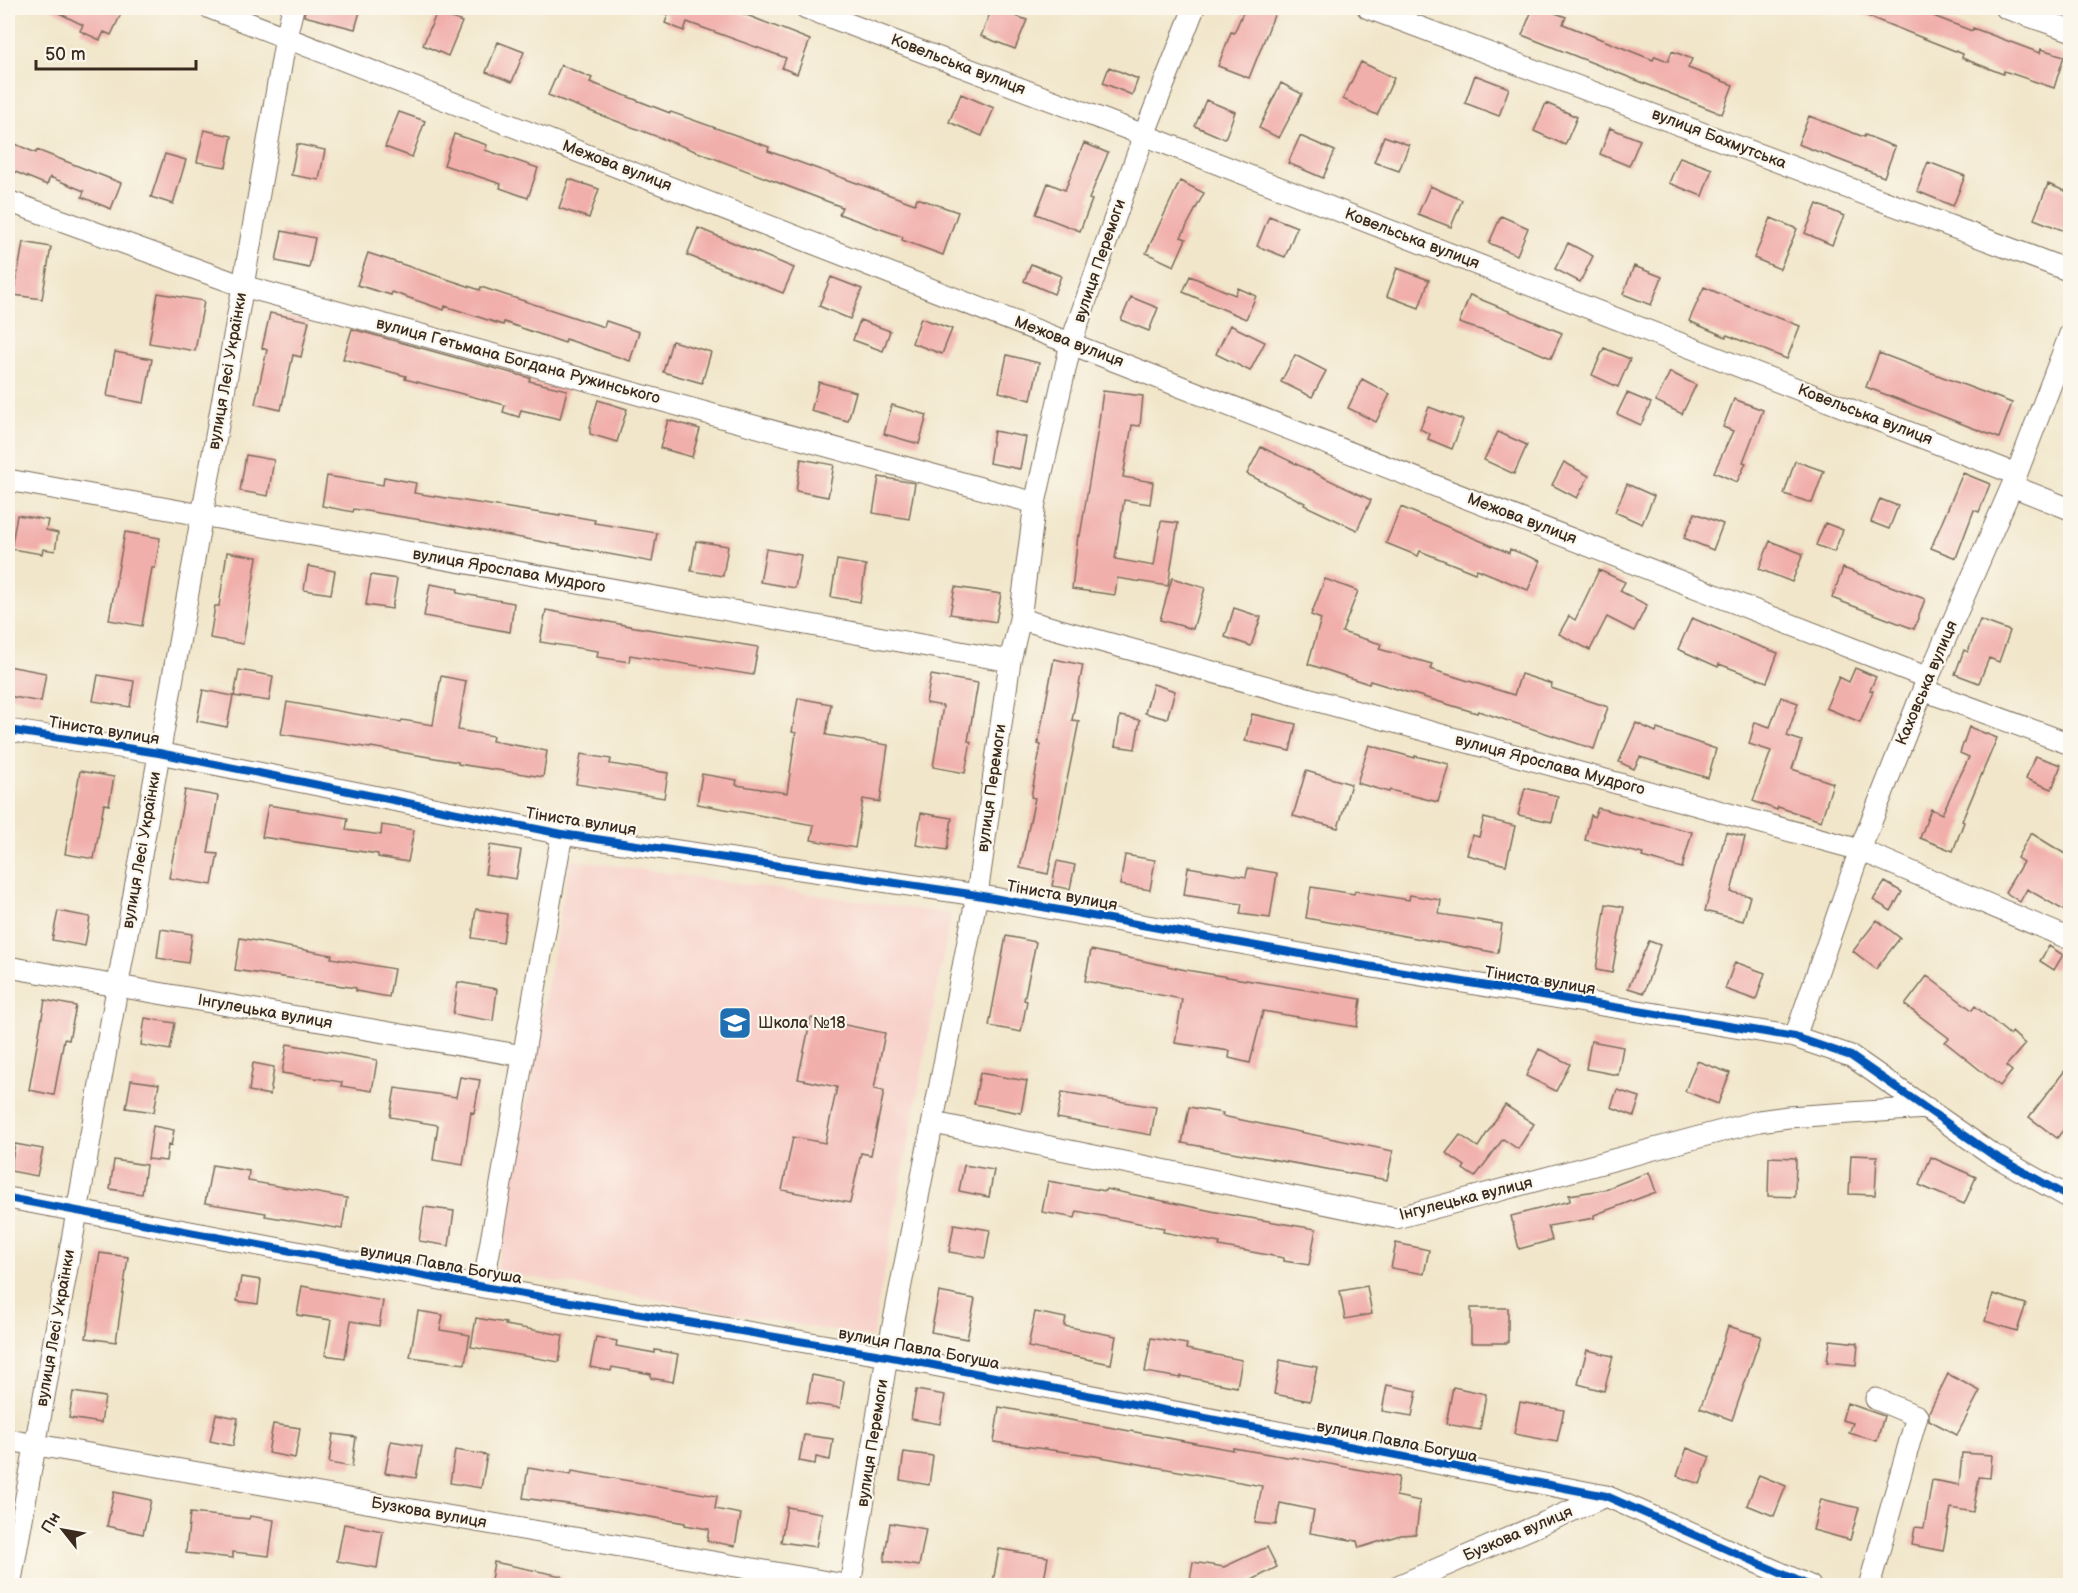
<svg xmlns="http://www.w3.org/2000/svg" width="2078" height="1593" font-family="'Balsamiq Sans',sans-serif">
  <rect width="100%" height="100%" fill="#fbf7ec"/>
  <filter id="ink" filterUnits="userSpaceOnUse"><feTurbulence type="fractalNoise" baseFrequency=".0167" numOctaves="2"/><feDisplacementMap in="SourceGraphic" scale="12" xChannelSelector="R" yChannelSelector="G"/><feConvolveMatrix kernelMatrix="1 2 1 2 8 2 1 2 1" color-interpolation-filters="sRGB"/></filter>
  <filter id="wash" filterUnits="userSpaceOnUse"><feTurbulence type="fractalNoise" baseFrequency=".008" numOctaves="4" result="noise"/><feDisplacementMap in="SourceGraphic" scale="24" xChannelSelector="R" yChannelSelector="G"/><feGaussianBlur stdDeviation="1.35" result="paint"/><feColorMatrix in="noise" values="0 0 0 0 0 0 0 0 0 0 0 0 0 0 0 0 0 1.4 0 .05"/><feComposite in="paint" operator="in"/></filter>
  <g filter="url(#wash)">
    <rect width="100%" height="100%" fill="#f1e6ca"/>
    <path fill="#f7d0c9" d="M570 859 951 914 872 1338 496 1271Z"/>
    <g id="blocks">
      <path fill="#f1afab" d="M49 8H107L121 14 111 35 104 32 100 40 80 31 83 25Z
        M305 8H361L355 29 304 16Z
        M653 8H729L810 40 797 74 782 68 786 58 687 22 684 31 665 23 668 15Z
        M992 8 1027 20 1015 49 981 36Z
        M1245 8H1277L1249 78 1218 66 1231 32 1234 33Z
        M1533 8H1542L1566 17 1563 24 1653 60 1655 56 1668 61 1672 51 1692 59 1688 68 1733 85 1722 114 1522 35Z
        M1847 8H1913L1972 31 1973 28 2040 53 2041 49 2064 56 2054 88 2004 71 2003 74 1962 58 1963 54Z
        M437 12 462 22 448 56 423 45Z
        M498 42 524 52 512 82 486 72Z
        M1361 62 1394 78 1377 115 1343 99Z
        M561 65 592 78 590 82 670 113 671 112 769 147 768 151 915 204 917 198 958 212 943 255 902 240 903 237 839 214 842 207 548 95Z
        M1109 67 1138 79 1132 95 1103 83Z
        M1475 75 1509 88 1499 116 1465 103Z
        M1281 83 1302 94 1279 138 1259 128Z
        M961 94 994 108 982 136 949 122Z
        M1206 100 1235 112 1225 139 1195 126Z
        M1546 103 1577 117 1565 145 1534 131Z
        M399 112 425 121 412 157 385 147Z
        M1809 116 1864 137 1865 135 1895 147 1884 177 1798 144Z
        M1610 128 1640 140 1629 166 1600 154Z
        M204 130 232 136 226 167 197 162Z
        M454 134 487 145 485 150 538 168 528 198 500 188 501 184 444 165Z
        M1300 136 1335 151 1323 178 1288 163Z
        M1384 136 1409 145 1399 171 1374 162Z
        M8 141 36 153 37 150 121 183 111 209 82 197 84 191 50 177 47 185 8 169Z
        M1084 143 1108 153 1089 199 1092 200 1080 231 1036 214 1048 183 1065 190Z
        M297 144 325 150 319 180 291 175Z
        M165 154 186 160 173 204 151 197Z
        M1680 157 1712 169 1702 196 1669 183Z
        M1928 162 1965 176 1953 206 1917 191Z
        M569 179 599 189 589 218 559 208Z
        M1180 181 1204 193 1181 237 1186 239 1174 266 1146 253Z
        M2048 184 2070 193V233L2034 219Z
        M1430 186 1462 200 1451 227 1418 214Z
        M1817 204 1844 216 1832 245 1805 233Z
        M1269 216 1297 227 1285 257 1257 246Z
        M1501 216 1528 228 1517 255 1489 243Z
        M1771 218 1797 229 1780 269 1754 258Z
        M698 228 794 268 783 293 687 255Z
        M282 231 315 238 309 268 276 261Z
        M23 242 51 247 42 299 14 295Z
        M1568 243 1593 256 1580 282 1555 269Z
        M368 253 480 290 481 287 604 327 606 321 639 332 630 361 566 339 565 343 504 322 503 325 445 306 444 310 392 292 391 295 357 285Z
        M1031 264 1061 276 1054 294 1024 281Z
        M1634 266 1662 277 1651 305 1623 294Z
        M1397 268 1429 280 1419 308 1387 296Z
        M1190 276 1235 295 1238 288 1256 296 1246 319 1183 292Z
        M831 277 862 289 850 319 819 306Z
        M1704 287 1763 312 1800 326 1787 359 1727 335 1726 337 1689 321Z
        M158 293 204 301 195 351 149 343Z
        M1470 295 1562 333 1551 358 1499 336 1459 323Z
        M1131 297 1158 308 1149 331 1121 320Z
        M270 313 309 321 301 357 293 355 281 410 255 404 267 350 262 348Z
        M921 318 952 329 942 354 912 343Z
        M860 320 890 331 883 351 853 340Z
        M1230 325 1265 342 1250 371 1216 354Z
        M352 329 530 378 529 381 567 390 560 419 521 410 519 417 503 412 505 405 405 379 406 376 343 359Z
        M672 341 711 352 702 383 663 372Z
        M1604 348 1630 359 1618 387 1592 375Z
        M115 352 152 359 144 403 107 396Z
        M1879 353 2012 403 1999 438 1866 387Z
        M1007 355 1039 363 1031 400 999 392Z
        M1295 355 1326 371 1312 397 1281 382Z
        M1670 372 1696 385 1682 414 1656 401Z
        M1362 379 1390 394 1376 422 1348 408Z
        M819 382 856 392 848 421 811 411Z
        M1103 391 1143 396 1140 426 1132 425 1123 477 1153 482 1150 504 1124 500 1115 559 1154 566 1161 521 1178 523 1168 586 1117 578 1115 595 1072 589 1078 535 1080 536 1098 429Z
        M1627 393 1651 403 1641 425 1617 414Z
        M1734 399 1763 410 1743 462 1746 463 1737 482 1714 472 1733 431 1723 427Z
        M598 400 627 409 617 442 590 434V427Z
        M892 405 927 415 919 444 884 434Z
        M1429 407 1463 420 1452 449 1428 439 1430 434 1420 429Z
        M668 420 700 429 692 457 660 448Z
        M994 431 1026 437 1020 469 989 463Z
        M1498 432 1527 445 1514 474 1484 460Z
        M1261 447 1371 500 1357 530 1304 505 1305 503 1247 474Z
        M246 455 274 460 268 496 240 491Z
        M801 459 834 465 828 497 796 491Z
        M1795 461 1824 471 1812 503 1784 494Z
        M1564 462 1589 476 1577 498 1552 485Z
        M1963 473 1990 484 1979 512 1974 510 1956 558 1931 548Z
        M327 476 383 485 384 477 416 483 414 493 560 516V514L595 520 594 523 657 533 652 562 434 522 354 509 353 512 322 506Z
        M879 477 915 483 909 519 873 513Z
        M1627 484 1654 496 1642 524 1615 512Z
        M1880 499 1898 506 1889 529 1871 522Z
        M1401 507 1509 553 1510 549 1540 561 1528 590 1477 569 1475 573 1420 551 1418 556 1386 543Z
        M1695 513 1723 524 1713 550 1684 538Z
        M17 515 48 520 46 530 58 533 55 551 43 549 42 554 11 549Z
        M1825 523 1843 530 1834 552 1816 545Z
        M125 532 160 538 155 568H152L142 626 109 620Z
        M696 541 728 546 723 576 691 571Z
        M1770 541 1803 554 1792 582 1759 569Z
        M766 549 801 555 795 588 760 582Z
        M227 552 257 557 243 644 210 638 215 606H219Z
        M837 560 866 565 860 602 831 597Z
        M308 566 335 571 331 594 304 590Z
        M1843 568 1925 599 1914 629 1832 598Z
        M1599 570 1625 582 1620 591 1647 605 1634 631 1607 617 1590 650 1559 634 1569 616 1575 620Z
        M371 575 397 579 392 609 366 605Z
        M1172 578 1205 588 1193 629 1160 620Z
        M1325 579 1358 591 1342 632 1381 644 1379 649 1432 664 1430 669 1514 695 1521 674 1552 684 1551 688 1608 707 1594 749 1478 711 1477 713 1370 681 1369 684 1308 664 1321 619 1311 615Z
        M430 584 458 589 457 593 514 603 510 632 424 616Z
        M955 587 1001 594 996 622 950 614Z
        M1234 608 1261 617 1251 646 1225 637Z
        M546 610 635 627 758 647 753 675 630 655 629 662 597 657 598 651 540 642Z
        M1692 618 1751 643 1778 653 1767 682 1719 664 1718 667 1678 649Z
        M1980 620 2010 631 1999 662 1989 658 1979 683 1955 674 1964 650 1968 652Z
        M1054 659 1083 665 1072 720 1079 721 1048 874 1020 868 1035 798 1031 797 1041 745 1038 744Z
        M8 666 46 673 41 702 8 696Z
        M1855 668 1876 677 1870 690 1873 691 1860 722 1826 708 1839 677 1849 682Z
        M239 670 273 676 269 701 234 696Z
        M98 675 134 681 130 707 93 701Z
        M931 675 978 683 968 741 971 742 965 773 933 767 943 706 926 703Z
        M441 676 466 681 458 730 493 736 492 741 547 751 543 777 458 764V762L371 747 370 748 281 734 287 702 401 722 402 720 433 725Z
        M1153 684 1175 691 1167 719 1145 713Z
        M203 690 233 696 227 727 197 721Z
        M1781 697 1798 703 1787 736 1802 741 1792 769 1833 783 1821 821 1778 807 1777 810 1753 801 1771 751 1749 744 1755 722 1770 727Z
        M798 698 831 704 826 735 888 745 880 802 863 799 855 848 811 840 814 825 697 804 702 774 737 780 736 785 787 793 796 733 792 732Z
        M1252 714 1296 724 1290 751 1245 741Z
        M1120 716 1140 720 1135 749 1115 746Z
        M1636 723 1656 732 1657 729 1716 749 1708 778 1640 757 1634 769 1619 762Z
        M1969 727 1997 738 1962 821 1964 822 1953 851 1920 838 1931 809 1942 814 1969 757 1960 753Z
        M1369 745 1415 758V756L1449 764 1438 802 1390 790 1389 792 1357 783Z
        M581 754 611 759 610 764 668 773 664 798 576 784Z
        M2035 756 2061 765 2052 789 2026 779Z
        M80 771 114 777 109 805 104 804 94 859 65 854Z
        M1306 771 1351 784 1338 828 1293 816Z
        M1525 788 1558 796 1552 822 1518 815Z
        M185 790 218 796 208 853 218 854 212 885 169 878Z
        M268 805 348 818 346 830 381 835 382 825 414 830 408 862 378 857V854L262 837Z
        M1598 808 1692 832 1682 868 1642 857 1643 854 1585 840 1591 815 1594 817Z
        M921 813 952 818 947 850 916 845Z
        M1484 818 1515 826 1506 865 1467 855 1472 835 1479 837Z
        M1726 832 1745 837 1731 892 1750 896 1743 921 1705 911Z
        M2031 833 2070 857V914L2027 889 2020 902 2005 892 2023 862 2017 858Z
        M490 845 521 850 516 879 485 874Z
        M1125 855 1155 860 1150 890 1120 885Z
        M1057 861 1075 865 1070 889 1052 886Z
        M1188 867 1246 877 1248 868 1277 873 1270 918 1240 914 1242 904 1184 895Z
        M1885 882 1902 892 1891 911 1873 900Z
        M1311 887 1354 894 1355 891 1409 900 1410 895 1441 900 1439 914 1502 924 1498 953 1306 918Z
        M1606 904 1624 907 1612 973 1596 970Z
        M476 909 507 914 503 943 472 938Z
        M58 911 90 917 85 946 52 940Z
        M1877 920 1900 938 1876 969 1853 951Z
        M161 929 192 934 188 963 157 958Z
        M1006 936 1036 942 1024 1000 1027 1001 1021 1032 989 1026Z
        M240 938 332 955 331 958 394 969 389 997 356 991V988L235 970Z
        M1649 941 1660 945 1644 993 1628 988Z
        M2049 946 2063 955 2054 970 2040 961Z
        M1091 950 1186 970 1361 999 1357 1027 1263 1011 1250 1063 1229 1058 1230 1051 1175 1043 1182 999 1085 981Z
        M1735 962 1765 973 1756 1000 1725 989Z
        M1927 976 1972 1010 1975 1006 2010 1035 2012 1032 2025 1044 2006 1066 2012 1071 2000 1086 1945 1042 1949 1038 1905 1005Z
        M458 982 497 989 493 1021 453 1014Z
        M45 1000 76 1006 69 1040 64 1039 54 1095 29 1090Z
        M145 1018 175 1023 170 1050 141 1045Z
        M811 1018 885 1033 874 1089 884 1091 871 1155 861 1153 850 1203 782 1190 793 1137 825 1143 837 1087 798 1079Z
        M1591 1041 1623 1047 1618 1075 1586 1069Z
        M287 1044 377 1060 372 1091 341 1086 342 1082 282 1073Z
        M1539 1049 1570 1064 1556 1091 1526 1076Z
        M1697 1061 1730 1073 1718 1104 1685 1091Z
        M253 1063 274 1067 270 1095 249 1091Z
        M2070 1064V1121L2057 1138 2029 1117Z
        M980 1073 1027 1081 1021 1113 974 1104Z
        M460 1077 480 1080 474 1113 471 1112 463 1165 433 1160 438 1125 390 1117 395 1088 456 1097Z
        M131 1080 159 1084 154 1112 126 1108Z
        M1617 1090 1640 1097 1634 1116 1611 1107Z
        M1062 1092 1156 1107 1151 1135 1057 1118Z
        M1505 1105 1534 1124 1518 1149 1503 1139 1475 1177 1463 1169 1465 1166 1446 1153 1460 1135 1478 1147Z
        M1189 1107 1223 1113 1222 1116 1393 1151 1387 1180 1182 1143Z
        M153 1126 174 1130 171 1146 168 1145 166 1161 148 1159Z
        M15 1144 43 1149 37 1176 10 1171Z
        M1851 1155 1877 1156 1875 1195 1849 1194Z
        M1769 1157 1796 1158 1795 1197 1768 1196Z
        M1931 1157 1976 1177 1964 1204 1919 1185Z
        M114 1160 146 1165 142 1194 110 1189Z
        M212 1165 249 1171 248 1181 347 1198 342 1229 265 1216 266 1213 205 1203Z
        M964 1165 994 1170 989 1197 959 1191Z
        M1649 1172 1656 1192 1594 1215V1218L1548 1226 1552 1240 1519 1249 1511 1216 1570 1201 1569 1195 1603 1190Z
        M1048 1181 1105 1191 1106 1189 1226 1214 1316 1229 1309 1265 1284 1261V1258L1219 1246 1220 1243 1163 1232 1164 1228 1077 1211 1075 1218 1042 1212Z
        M424 1207 454 1211 449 1246 419 1241Z
        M954 1224 990 1230 985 1258 949 1252Z
        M1396 1243 1429 1250 1424 1274 1391 1268Z
        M100 1253 128 1257 116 1342 86 1338Z
        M241 1277 261 1280 258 1304 237 1301Z
        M302 1286 383 1301 379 1326 351 1321 345 1358 325 1355 331 1320 297 1315Z
        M1367 1286 1372 1314 1345 1319 1340 1291Z
        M939 1292 975 1299 967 1339 931 1332Z
        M1993 1294 2026 1304 2017 1331 1985 1321Z
        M1471 1308H1508V1343H1471Z
        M418 1311 443 1315 440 1330 470 1335 465 1364 410 1357Z
        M1035 1312 1066 1318 1064 1326 1116 1336 1111 1364 1028 1347Z
        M476 1318 506 1323 505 1325 563 1335 559 1362 471 1347Z
        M1728 1326 1761 1336 1732 1420 1700 1408 1711 1381Z
        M596 1337 617 1341 616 1346 655 1353V1350L678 1354 673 1382 651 1378V1374L612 1367 611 1371 590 1367Z
        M1151 1338 1187 1344 1186 1349 1242 1360 1237 1387 1181 1376 1180 1378 1145 1372Z
        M1830 1340 1858 1343 1856 1365 1827 1362Z
        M1587 1350 1613 1356 1604 1391 1578 1384Z
        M1280 1360 1317 1367 1310 1401 1274 1394Z
        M1948 1374 1980 1391 1957 1435 1929 1420V1412Z
        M812 1375 844 1381 840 1408 807 1403Z
        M1387 1385 1417 1391 1412 1416 1382 1411Z
        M1453 1387 1486 1394 1480 1430 1446 1424Z
        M916 1390 945 1395 940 1424 911 1419Z
        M73 1392 105 1397 101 1423 69 1418Z
        M1520 1402 1564 1410 1557 1442 1514 1434Z
        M1847 1403 1884 1416 1877 1441 1849 1433 1853 1423 1842 1420Z
        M999 1407 1233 1450V1448L1292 1458 1293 1457 1399 1477 1396 1496 1420 1501 1416 1534 1400 1535 1359 1548 1357 1541 1310 1533 1314 1510 1280 1503 1276 1525 1255 1523 1262 1486 1095 1456 994 1442Z
        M216 1414 238 1418 233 1446 210 1441Z
        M273 1424 300 1428 295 1458 268 1453Z
        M333 1434 356 1437 352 1467 329 1463Z
        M804 1435 833 1439 830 1460 816 1457 815 1464 799 1461Z
        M391 1441 422 1446 416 1478 385 1473Z
        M1687 1448 1710 1457 1700 1484 1677 1476Z
        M455 1450 487 1455 481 1488 450 1483Z
        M904 1452 933 1456 929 1485 900 1480Z
        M1962 1453 1992 1455 1990 1478 1979 1477 1973 1512 1951 1508 1943 1551 1912 1545 1915 1527 1924 1528 1932 1480 1959 1485Z
        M528 1468 571 1475 572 1471 717 1496 715 1509 741 1514 735 1546 707 1541 709 1529 685 1525V1523L597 1508 523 1498Z
        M1759 1475 1786 1486 1774 1516 1747 1505Z
        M114 1492 151 1500 143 1534 107 1526Z
        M1821 1499 1859 1508 1850 1540 1813 1530Z
        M787 1507 822 1513 816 1547 781 1542Z
        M190 1513 249 1519 250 1516 274 1520 269 1556 233 1552V1558L186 1553Z
        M890 1523 926 1529 919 1566 884 1561Z
        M344 1524 383 1531 377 1568 337 1561Z
        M1267 1547 1277 1567 1241 1586H1189L1193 1562 1224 1567Z
        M999 1549 1048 1557 1043 1586H1016L993 1582Z
        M494 1562 562 1576 561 1586H490Z"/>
    </g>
  </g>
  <g filter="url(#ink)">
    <use href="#blocks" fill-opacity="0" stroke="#7b6c5a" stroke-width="1.5"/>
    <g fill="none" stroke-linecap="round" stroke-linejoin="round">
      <g stroke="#7b6c5a" stroke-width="23">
        <path id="minor" d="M210 8 1928 678
          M806 8 1144 135 2016 474
          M1368 8 2070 271
          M2006 8 2070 30
          M8 201 243 286 1035 503
          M8 480 1010 661
          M2012 486 2070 509
          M1020 619 1860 850 2070 939
          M1923 690 2070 744
          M8 730 159 753 562 834 977 895 1367 966 1795 1037 1851 1056 1990 1153 2070 1198
          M8 967 523 1056
          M1795 1037 1860 850 1923 690 2012 486 2070 334
          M934 1123 1396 1218 1759 1121 1788 1117 1927 1108
          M8 1198 483 1287 887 1356 1606 1496 1810 1586
          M483 1287 562 834
          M8 1440 851 1586
          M10 1586 243 286 286 37 293 8
          M850 1586 887 1356 977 895 1010 661 1020 619 1035 503 1071 343 1144 135 1194 8
          M1398 1586 1606 1496
          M1869 1586 1917 1416 1876 1399"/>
      </g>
      <use href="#minor" stroke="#fff" stroke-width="21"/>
      <g stroke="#fbf7ec" stroke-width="11">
        <path id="cycleway" d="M8 730 159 753 562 834 977 895 1367 966 1795 1037 1851 1056 1990 1153 2070 1198
          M8 1198 483 1287 887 1356 1606 1496 1810 1586"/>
      </g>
      <use href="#cycleway" stroke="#0057b8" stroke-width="8"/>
    </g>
  </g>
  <defs>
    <g id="school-square" transform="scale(1.725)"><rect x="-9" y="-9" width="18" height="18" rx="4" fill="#1f6fb2" stroke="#fbf7ec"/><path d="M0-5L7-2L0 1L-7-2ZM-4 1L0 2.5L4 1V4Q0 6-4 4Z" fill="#fff"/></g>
  </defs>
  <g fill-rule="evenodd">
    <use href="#school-square" x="735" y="1023"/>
  </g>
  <g text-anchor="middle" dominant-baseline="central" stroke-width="4.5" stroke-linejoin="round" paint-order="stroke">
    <g font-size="16" fill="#3b2a1e" stroke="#fbf7ec">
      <text transform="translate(958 65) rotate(21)">Ковельська вулиця</text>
      <text transform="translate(1719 139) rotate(21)">вулиця Бахмутська</text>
      <text transform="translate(617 166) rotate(21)">Межова вулиця</text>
      <text transform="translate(1412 239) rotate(21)">Ковельська вулиця</text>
      <text transform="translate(1100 261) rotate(-71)">вулиця Перемоги</text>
      <text transform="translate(1069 342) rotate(21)">Межова вулиця</text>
      <text transform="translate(518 361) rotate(15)">вулиця Гетьмана Богдана Ружинського</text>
      <text transform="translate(228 371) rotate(-80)">вулиця Лесі Українки</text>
      <text transform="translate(1865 415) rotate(21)">Ковельська вулиця</text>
      <text transform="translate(1522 519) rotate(21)">Межова вулиця</text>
      <text transform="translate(509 571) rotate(10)">вулиця Ярослава Мудрого</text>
      <text transform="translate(1927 683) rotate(-67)">Каховська вулиця</text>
      <text transform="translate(104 731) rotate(9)">Тіниста вулиця</text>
      <text transform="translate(1550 765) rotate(15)">вулиця Ярослава Мудрого</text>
      <text transform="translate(992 788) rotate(-82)">вулиця Перемоги</text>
      <text transform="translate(581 822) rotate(9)">Тіниста вулиця</text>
      <text transform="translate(142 850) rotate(-80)">вулиця Лесі Українки</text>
      <text transform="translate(1062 896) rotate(10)">Тіниста вулиця</text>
      <text transform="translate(1540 981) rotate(9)">Тіниста вулиця</text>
      <text transform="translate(265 1012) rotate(10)">Інгулецька вулиця</text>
      <text transform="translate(1466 1199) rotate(-14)">Інгулецька вулиця</text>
      <text transform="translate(441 1265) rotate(10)">вулиця Павла Богуша</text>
      <text transform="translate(56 1328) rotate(-80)">вулиця Лесі Українки</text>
      <text transform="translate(919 1349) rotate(11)">вулиця Павла Богуша</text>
      <text transform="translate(1397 1442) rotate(11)">вулиця Павла Богуша</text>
      <text transform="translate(873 1443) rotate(-81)">вулиця Перемоги</text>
      <text transform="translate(429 1513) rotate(10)">Бузкова вулиця</text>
      <text transform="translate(1518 1534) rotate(-23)">Бузкова вулиця</text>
    </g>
    <g font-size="16" fill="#3b2a1e" stroke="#fbf7ec" text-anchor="start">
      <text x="758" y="1023">Школа №18</text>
    </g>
  </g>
  <rect width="2078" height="1593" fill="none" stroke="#fbf7ec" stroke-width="30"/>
  <g transform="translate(63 1530) rotate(301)" stroke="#fbf7ec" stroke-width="4.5" paint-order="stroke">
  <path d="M0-4.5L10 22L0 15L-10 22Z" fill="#3b2a1e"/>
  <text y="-9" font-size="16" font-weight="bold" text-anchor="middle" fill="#3b2a1e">Пн</text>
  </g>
  <path d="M36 60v9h160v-9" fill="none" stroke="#3b2a1e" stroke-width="3"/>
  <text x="45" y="60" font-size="18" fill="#3b2a1e" stroke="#fbf7ec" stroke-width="4.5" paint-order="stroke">50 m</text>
</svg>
